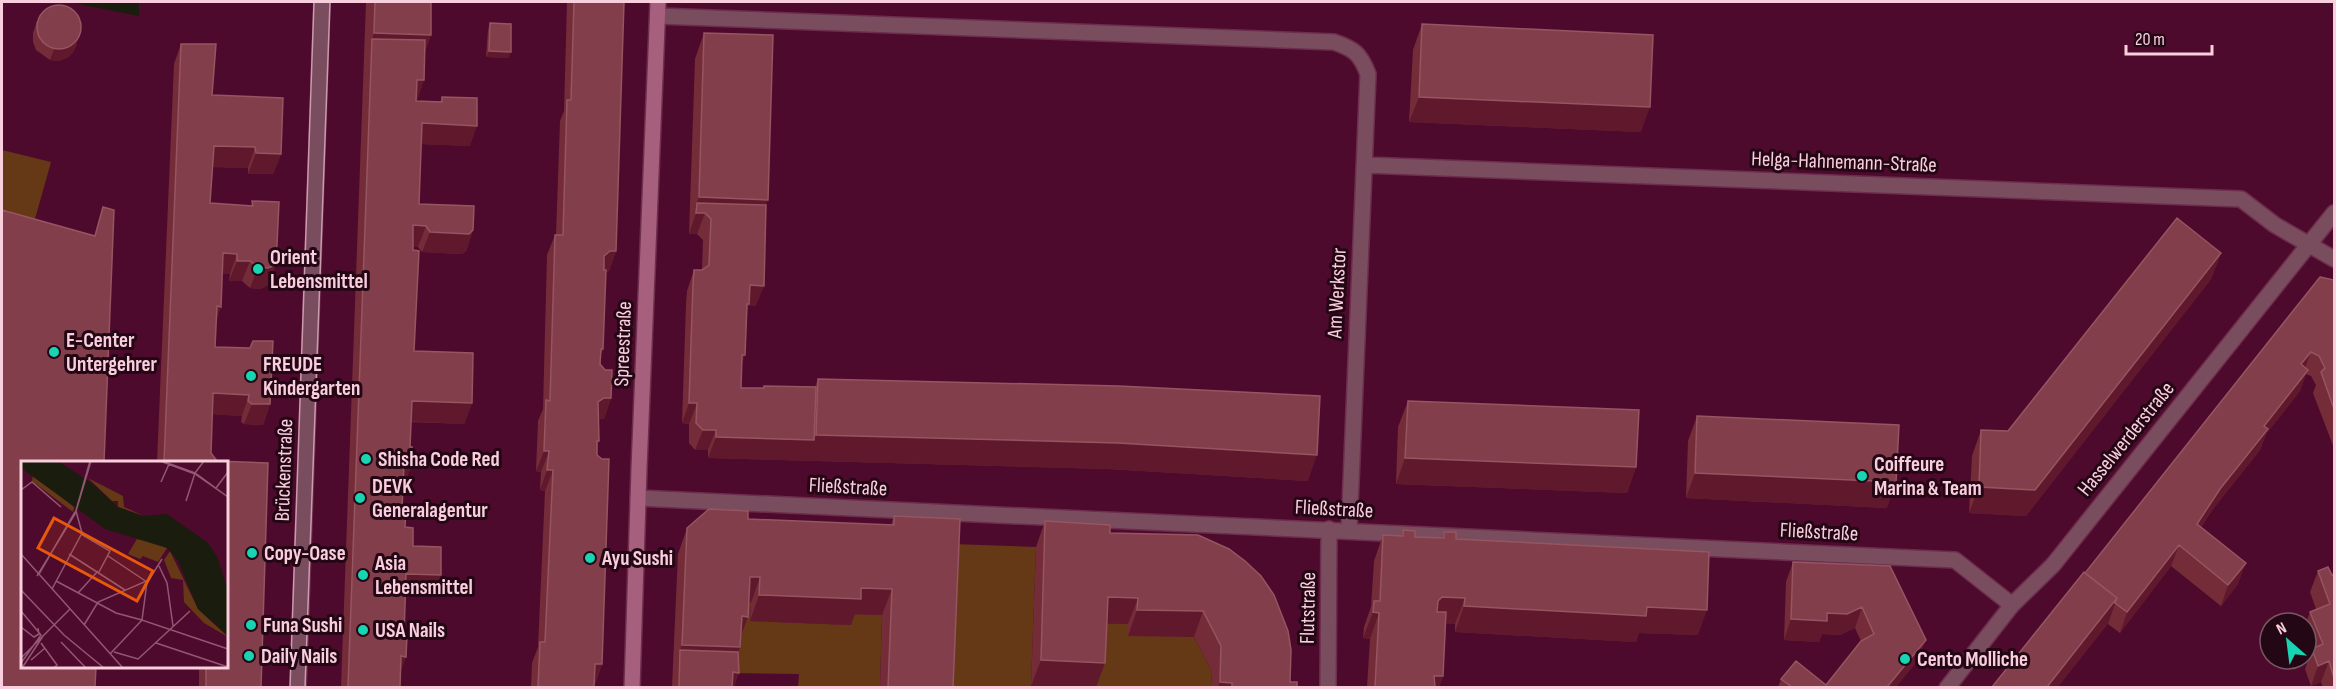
<svg xmlns="http://www.w3.org/2000/svg" width="2336" height="689" font-family="'Sofia Sans Condensed',sans-serif">
  <rect width="100%" height="100%" fill="#4e0a2d"/>
  <path fill="#653916" d="M2 150 51 162 33 226 2 217Z
    M951 544 1036 547 1031 686 1063 687 944 688Z
    M740 603H751L750 621 851 625 852 614 882 615 880 687H798L799 674 731 673Z
    M1099 623 1128 624 1194 637 1212 672 1211 687 1095 688Z"/>
  <path fill="#1a1d0d" d="M68 2H139V16Z"/>
  <g fill="none" stroke-linecap="round" stroke-linejoin="round">
    <g stroke="#6d2d4d" stroke-width="18">
      <path id="minor" d="M658 16 1334 42C1354 49 1360 53 1368 74L1349 531
        M1365 165 2241 199 2275 225 2334 259
        M638 498 1955 560 2012 605
        M298 688 322 2
        M1328 688 1329 529
        M1947 688 2012 605 2053 565 2334 213"/>
    </g>
    <g stroke="#6d2d4d" stroke-width="18">
      <path id="secondary" d="M632 688 639 469 658 2"/>
    </g>
    <use href="#minor" stroke="#7a4d5e" stroke-width="15"/>
    <use href="#secondary" stroke="#a65f7c" stroke-width="15"/>
    <path stroke="#cc9aae" stroke-width="1.5" d="M290 688 314 2
      M305 688 330 2"/>
  </g>
  <path fill="#742d38" d="M366 2H431V35L425 51 416 101 440 102 442 97 470 146 421 144 419 204 473 230 466 251 462 254 422 252 418 247 413 246 414 351 472 403 464 424 411 422 404 485H403L402 509 405 527 433 595H406L400 687H341Z
    M567 2H624L616 251 609 271 606 272 603 349 600 357V364L611 398 604 419H599L597 447 602 664 595 684 594 687H531L532 663 538 647 545 491 540 490 541 472 536 471 538 421 543 409 547 255 555 235H556L560 121 564 111Z
    M37 21 77 44 73 52 67 58 58 61 50 60 36 50 33 42V33Z
    M490 23 511 52 508 58 486 57 488 30Z
    M1422 24 1641 132 1409 122 1413 50Z
    M704 33 766 205 756 306H748L747 311 741 365V388H763L764 386 815 387 818 379 1308 481 1108 469 708 458V450H695L689 443V424L682 423 686 304 687 291 694 270H702L703 240 697 234H689L695 59Z
    M181 44H216L212 95 283 98 281 154 273 174H248V168L213 167 210 203 251 206 252 201 279 202 276 265 268 285 260 289 250 288 242 281H229L230 274H222L221 307 216 320 215 347 250 348 253 341H273L270 404 263 425 244 424 241 422 242 416 212 414 211 453 217 461 268 463 261 687H199V666H226V462H157L174 64Z
    M2221 253 2211 279 2026 516 1969 513 1972 456 1981 430 2008 431Z
    M2334 280V448L2313 393 2316 385 2311 376 2306 374 2300 391 2266 434 2260 450 2213 509 2201 527 2238 584 2221 606 2171 566 2120 633 2108 624 2085 573Z
    M1408 401 1636 467 1627 493 1396 484 1398 427Z
    M1697 416 1887 508 1686 498 1688 441Z
    M894 516 953 687H880L882 615 855 614 851 625 750 621 751 603H748V617L741 636 734 687H672L678 554 687 528 748 519 891 525Z
    M1045 521 1110 533 1297 687H1211L1212 672 1194 637 1128 636V624L1107 623 1031 686 1036 547Z
    M1403 530 1415 537 1442 538 1444 532 1456 539 1698 635 1639 633 1636 642 1455 632V624L1446 623 1443 676 1439 687H1367L1370 639 1363 638 1364 627 1371 607 1374 561 1383 535 1401 536Z
    M1793 562 1890 566 1918 660 1896 687H1778L1781 679 1826 685 1861 641 1855 628 1840 635 1822 634 1819 642 1784 640 1786 582Z
    M2318 571 2332 575 2334 574V687H2323L2321 682 2311 686 2305 669 2311 653 2306 641V623L2310 612 2316 609 2310 592Z"/>
  <path fill="#5f182c" d="M81 32 73 52 67 58 58 61 50 60 54 49Z
    M374 33 431 35 421 60 372 39Z
    M489 51 511 52 508 58 486 57Z
    M417 80H424L417 101 409 100Z
    M1419 97 1650 107 1641 132 1409 122Z
    M422 123 477 126 470 146 414 144Z
    M214 146 255 147 248 168 207 167Z
    M256 153 281 154 273 174H248Z
    M699 197 768 200 758 225 711 219 705 213 697 234H689L696 213 697 203 689 223Z
    M413 225 426 226 418 247 405 246Z
    M473 230 466 251 462 254 422 252 430 232Z
    M610 251H616L609 271 602 272 604 256Z
    M223 253 237 254 230 274H215Z
    M2221 253 2211 279 2026 516 1969 513 1979 487Z
    M237 261H250L242 281H229Z
    M276 265 268 285 260 289 250 288 258 267Z
    M750 285 764 286 756 306H748L742 324Z
    M217 306 221 307 214 327Z
    M2311 352 2303 373 2301 364Z
    M742 355H745L738 376Z
    M2308 370 2300 391 2266 434 2260 450 2213 509 2189 544 2197 524 2264 426Z
    M213 393 249 395 242 416 205 414Z
    M604 398H611L604 419H597L598 402Z
    M412 401 472 403 464 424 404 421Z
    M689 403H697L689 424 682 423Z
    M252 404H270L263 425 244 424Z
    M703 430H716L708 450H695Z
    M816 435 1118 443 1317 455 1308 481 1108 469 708 458 716 437 814 440Z
    M544 451H549L541 472 536 471Z
    M1405 458 1636 467 1627 493 1396 484Z
    M404 464 412 465 404 485H396Z
    M547 470H553L545 491 540 490Z
    M1695 473 1896 482 1887 508 1686 498Z
    M2179 545 2171 566 2120 633 2127 612Z
    M2246 563 2238 584 2221 606 2228 585Z
    M406 574 441 575 433 595 399 594Z
    M750 577H760L751 603H740Z
    M861 588 892 589 882 615 855 614 851 625 750 621 759 595Z
    M1108 597 1138 598 1128 624 1099 623Z
    M1442 597 1465 598 1455 624 1432 623 1438 601Z
    M2117 598 2108 624 2058 687H2047Z
    M1464 606 1647 607 1707 610 1698 635 1639 633 1636 642 1455 632Z
    M1862 607 1855 628 1840 635 1822 634 1819 642 1784 640 1791 619Z
    M1137 610 1203 611 1194 637 1128 636Z
    M1373 612 1379 613 1370 639 1363 638Z
    M742 616 748 617 738 643Z
    M1926 640 1918 660 1896 687H1887Z
    M682 645 740 647 731 673 680 650Z
    M401 656 406 657 399 677Z
    M1041 660 1105 663 1096 687 1031 686Z
    M2329 661 2321 682 2311 686 2318 666Z
    M595 664H602L594 685Z
    M733 672 739 673 734 687H727Z
    M1434 676H1443L1439 687H1430Z
    M1220 682 1232 683 1231 687H1218Z"/>
  <path fill="#823e4a" stroke="#955561" stroke-width="1.5" d="M375 2H431V35L374 33Z
    M574 2H624L616 251H610L604 256V270H606L603 349H601L600 364 605 370H612L611 398H604L598 402 599 441H597V455L602 459H609L602 664H595L594 687H538L540 642H545L553 470H547L549 451H544L546 400 550 401 555 235H563L567 100H571Z
    M37 27a22 22 0 1 1 44 0a22 22 0 1 1-44 0Z
    M490 23 511 24V52L489 51Z
    M1422 24 1653 35 1650 107 1419 97Z
    M704 33 773 35 768 200 699 197Z
    M372 39 425 40 424 80H417L416 101 442 102V97L477 98V126L422 123 419 204 474 206 473 230 469 234 430 232 426 226 413 225V250L419 251 414 351 473 353 472 403 412 401 410 447H412V465L404 464 402 509H406L405 527 413 528V546L441 547V575L406 574 404 635H407L406 657 401 656 400 687H348Z
    M181 44H216L212 95 283 98 281 154 256 153 255 147 214 146 210 203 253 206 252 201 279 202 276 265 268 268 258 267 250 261H237V254L223 253 221 307 217 306 215 347 250 348 253 341H273L270 404H252L248 401 249 395 213 393 211 453 217 461 268 463 261 687H206V666H226V462H164Z
    M697 203 766 205 764 286 750 285 749 304H747L745 355H742L741 388H764V386L816 387 814 440 716 437V430H703L696 423 697 403H689L693 284 694 270H702L709 265 711 219 705 213H696Z
    M103 207 114 210 104 462H22V666H96L95 687H2V210L95 236Z
    M2177 218 2221 253 2035 490 1979 487 1981 430 2008 431Z
    M2320 277 2334 280V409L2321 372 2325 368 2319 356 2311 352 2301 364 2308 370 2264 426 2268 429 2220 489 2197 524 2246 563 2228 585 2179 545 2127 612 2115 603 2117 598 2085 573Z
    M818 379 1119 386 1320 396 1317 455 1118 443 816 435Z
    M1408 401 1639 410 1636 467 1405 458Z
    M1697 416 1899 425 1896 482 1695 473Z
    M709 509 748 511V519L894 525V516L960 519 953 687H888L892 589 861 588V599L759 595 760 577H750L748 617 742 616 740 647 682 645 687 528Z
    M1045 521 1110 525V533L1198 535 1229 549 1245 561 1261 576 1274 595 1288 631 1291 650 1290 682H1297V687H1232V683L1220 682 1221 646 1203 611 1137 610 1138 598 1108 597 1105 663 1041 660Z
    M1403 530 1415 531V537L1444 538V532H1456V539L1709 552 1707 610 1647 607 1646 616 1464 606 1465 598 1442 597 1438 601 1437 612H1446L1443 676H1434L1435 687H1375L1379 613 1373 612 1374 601H1380L1383 535 1403 536Z
    M1793 562 1890 566 1926 640 1887 687H1792L1781 679 1796 661 1826 685 1861 641 1874 634 1862 607 1847 614 1827 613V621L1791 619Z
    M2328 567 2332 575 2334 574V678L2329 661 2318 666 2312 649 2323 644 2310 612 2330 604 2318 571Z
    M2084 572 2117 598 2047 687H1992Z
    M680 650 738 652 739 673 733 672 732 687H679Z"/>
  <g fill="#17d5b3" stroke="#240714" stroke-width="2">
    <circle cx="258" cy="269" r="6"/>
    <circle cx="54" cy="352" r="6"/>
    <circle cx="251" cy="376" r="6"/>
    <circle cx="366" cy="459" r="6"/>
    <circle cx="1862" cy="476" r="6"/>
    <circle cx="360" cy="498" r="6"/>
    <circle cx="252" cy="553" r="6"/>
    <circle cx="590" cy="558" r="6"/>
    <circle cx="363" cy="575" r="6"/>
    <circle cx="251" cy="625" r="6"/>
    <circle cx="363" cy="630" r="6"/>
    <circle cx="249" cy="656" r="6"/>
    <circle cx="1905" cy="659" r="6"/>
  </g>
  <g text-anchor="middle" dominant-baseline="central" stroke-width="6" stroke-linejoin="round" paint-order="stroke">
    <g font-size="21" fill="#f9cedd" stroke="#240714">
      <text transform="translate(1844 162) rotate(2)">Helga-Hahnemann-Straße</text>
      <text transform="translate(1337 293) rotate(-87)">Am Werkstor</text>
      <text transform="translate(623 344) rotate(-88)">Spreestraße</text>
      <text transform="translate(2126 439) rotate(-51)">Hasselwerderstraße</text>
      <text transform="translate(284 470) rotate(-88)">Brückenstraße</text>
      <text transform="translate(848 487) rotate(3)">Fließstraße</text>
      <text transform="translate(1334 509) rotate(3)">Fließstraße</text>
      <text transform="translate(1819 532) rotate(3)">Fließstraße</text>
      <text transform="translate(1308 608) rotate(-89)">Flutstraße</text>
    </g>
    <g font-size="21" font-weight="bold" fill="#f9cedd" stroke="#240714" text-anchor="start">
      <text x="270" y="257">Orient<tspan x="270" dy="24">Lebensmittel</tspan></text>
      <text x="66" y="340">E-Center<tspan x="66" dy="24">Untergehrer</tspan></text>
      <text x="263" y="364">FREUDE<tspan x="263" dy="24">Kindergarten</tspan></text>
      <text x="378" y="459">Shisha Code Red</text>
      <text x="1874" y="464">Coiffeure<tspan x="1874" dy="24">Marina &amp; Team</tspan></text>
      <text x="372" y="486">DEVK<tspan x="372" dy="24">Generalagentur</tspan></text>
      <text x="264" y="553">Copy-Oase</text>
      <text x="602" y="558">Ayu Sushi</text>
      <text x="375" y="563">Asia<tspan x="375" dy="24">Lebensmittel</tspan></text>
      <text x="263" y="625">Funa Sushi</text>
      <text x="375" y="630">USA Nails</text>
      <text x="261" y="656">Daily Nails</text>
      <text x="1917" y="659">Cento Molliche</text>
    </g>
  </g>
  <g transform="translate(21 461)">
    <rect width="207" height="207" fill="#4e0a2d"/>
    <path d="M12 14 53 46 52 51 11 20ZM67 17 102 35 103 46 123 55 97 46V40H91ZM116 78 133 81 146 87 137 101 122 95 119 98 107 93ZM149 90 177 148 207 176 183 162 163 141 162 119 150 117 143 99Z" fill="#653916"/>
    <path d="M0 0H37L72 23 97 46 122 55 146 53 187 82 196 95 207 129V175L177 148 157 100 146 87 84 68 0 7Z" fill="#1a1d0d"/>
    <path fill="none" stroke="#925873" stroke-width="1.5" d="M139 0 174 13 207 36M141 0 174 12 207 36M140 21 148 3M195 27 207 11M0 29 11 21 40 46M165 40 174 12 183 0M60 73 89 90 78 111M0 93 102 207M48 93 104 129M138 105 146 122 152 165M18 113 54 51M16 115 54 53 69 0M35 120 95 152 121 159 126 121 87 95M31 128 61 72 55 50 70 0M0 129 43 174 83 207M57 132 77 110M0 150 20 174 0 202M63 164 77 141 128 119 141 98M0 166 13 176 18 173 17 167M40 181 65 207M20 182 36 204 33 207M135 182 207 206M93 191 117 198 169 150M89 193 121 159 207 188M0 197 49 148M10 199 24 187M1 207 22 175"/>
    <path fill="#e8590c" fill-opacity="0.15" stroke="#e8590c" stroke-width="3" d="M33 57 132 110 116 140 17 87Z"/>
    <rect width="207" height="207" fill="none" stroke="#f9cedd" stroke-width="3"/>
  </g>
  <rect width="2336" height="689" fill="none" stroke="#f9cedd" stroke-width="6"/>
  <g transform="translate(2288 641) rotate(332)"><circle r="28" fill="#240714" stroke="#795764" stroke-width="1.5"/>
  <path d="M0-4.5L10 22L0 15L-10 22Z" fill="#17d5b3"/>
  <text y="-9" font-size="16" font-weight="bold" text-anchor="middle" fill="#f9cedd">N</text>
  </g>
  <path d="M2126 45v9h86v-9" fill="none" stroke="#f9cedd" stroke-width="3"/>
  <text x="2135" y="45" font-size="18" fill="#f9cedd" stroke="#240714" stroke-width="4.5" paint-order="stroke">20 m</text>
</svg>
